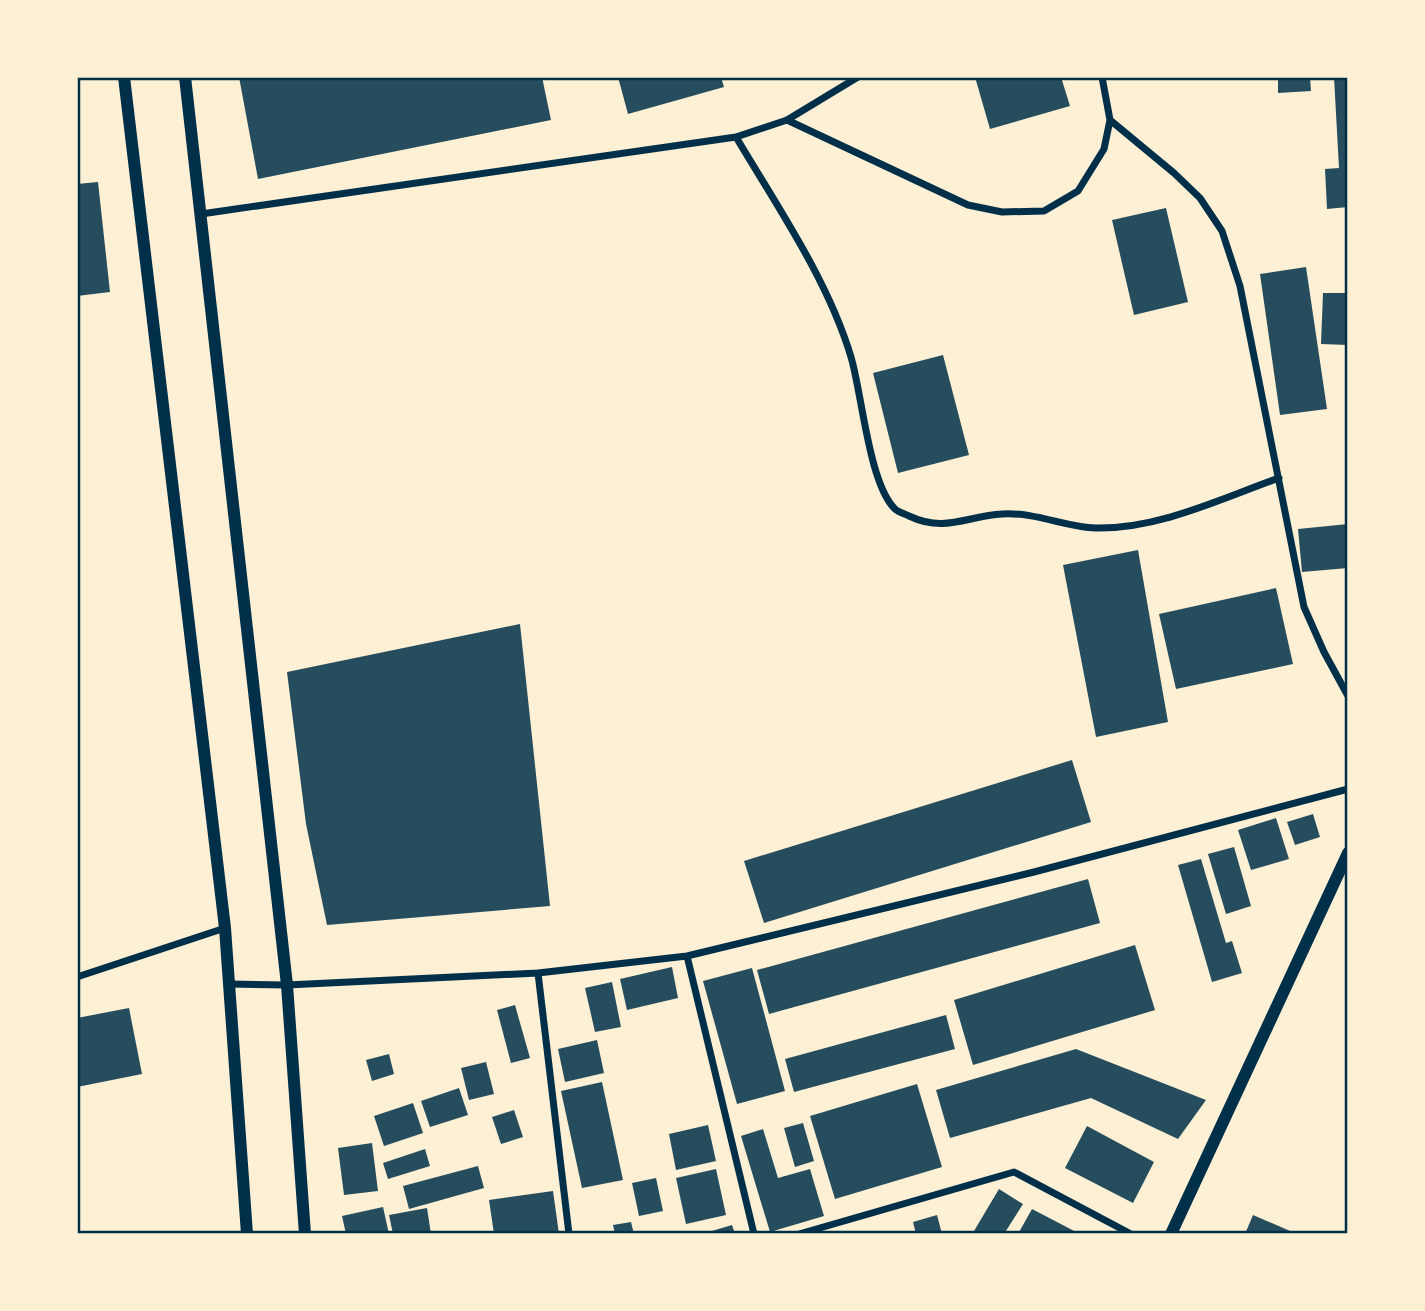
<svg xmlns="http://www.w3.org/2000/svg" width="1425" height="1311" font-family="'PT Sans',sans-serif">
  <rect width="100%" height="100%" fill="#fdf0d5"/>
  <path fill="#264d5e" d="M239 77H542L551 120 258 179Z
    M618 77H721L724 87 628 114Z
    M975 77H1061L1070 106 990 129Z
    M1278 77H1310L1311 91 1278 93Z
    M1334 77H1348V207L1327 209 1325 169 1339 168Z
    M98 182 110 292 77 296V184Z
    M1166 208 1188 302 1134 315 1112 220Z
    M1306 267 1327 409 1280 415 1260 274Z
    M1323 293H1348V345L1321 344Z
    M943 355 969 455 898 473 873 373Z
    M1348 524V568L1302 572 1298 529Z
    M1138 550 1168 722 1096 737 1063 565Z
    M1276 588 1293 664 1176 689 1159 614Z
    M520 624 550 906 327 925 306 824 287 672Z
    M1072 760 1091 822 764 923 744 861Z
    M1313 814 1320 837 1295 845 1287 822Z
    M1276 818 1289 859 1251 870 1238 830Z
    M1234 847 1251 906 1226 914 1208 854Z
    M1201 859 1226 943 1232 941 1242 973 1212 982 1178 865Z
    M1088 879 1100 923 769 1014 757 970Z
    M1135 945 1155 1010 973 1065 954 1000Z
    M672 967 678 998 627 1010 620 979Z
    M752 968 785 1091 737 1104 703 981Z
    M612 982 621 1027 595 1032 585 988Z
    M515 1005 530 1058 511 1063 497 1010Z
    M129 1008 142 1074 77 1087V1018Z
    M946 1015 955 1049 794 1092 785 1059Z
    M597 1040 604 1073 565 1082 558 1049Z
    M1076 1049 1206 1100 1178 1139 1091 1098 950 1138 936 1090Z
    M389 1054 394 1074 372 1081 366 1060Z
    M486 1062 494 1094 469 1100 461 1068Z
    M602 1082 623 1180 582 1188 561 1091Z
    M917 1084 942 1167 835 1199 810 1116Z
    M459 1088 468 1115 430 1127 421 1101Z
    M413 1103 423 1133 384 1146 374 1116Z
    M514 1110 523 1137 501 1144 492 1117Z
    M803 1123 814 1161 795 1167 784 1128Z
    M708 1125 716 1161 676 1170 669 1134Z
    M1087 1126 1154 1162 1133 1203 1065 1168Z
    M763 1129 778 1178 810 1169 824 1216 770 1232 741 1136Z
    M372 1143 378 1191 344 1195 338 1148Z
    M425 1149 430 1166 388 1179 383 1163Z
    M478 1166 484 1188 409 1209 403 1186Z
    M716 1169 726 1215 686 1224 676 1178Z
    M656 1178 663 1211 639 1216 632 1183Z
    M999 1189 1023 1204 1004 1234H979L974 1231Z
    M553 1191 559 1234H494L489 1200Z
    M383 1207 389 1234H346L342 1216Z
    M427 1208 431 1234H393L389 1215Z
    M1032 1209 1080 1234H1018Z
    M937 1215 942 1234H916L913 1222Z
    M1253 1215 1297 1234H1245Z
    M631 1222 634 1234H615L613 1225Z
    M732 1225 735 1234H705V1233Z"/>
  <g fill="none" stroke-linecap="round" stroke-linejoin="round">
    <path stroke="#003049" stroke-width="7" d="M787 120 968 205 1002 212 1044 211 1078 191 1104 149 1110 120 1102 77
      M1110 120 1174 173 1200 198 1222 231 1240 286 1304 607 1324 652 1348 696
      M736 137C777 206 828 280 851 357 862 394 869 484 895 509 898 512 905 514 909 516 945 533 967 516 1002 514 1037 512 1064 527 1096 528 1159 529 1220 499 1279 478
      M201 214 736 137 787 120 858 77
      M687 956 754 1234
      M538 973 569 1234
      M77 977 225 928
      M229 984 287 985 538 973 687 956 1034 872 1348 789
      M799 1234 1014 1172 1131 1234"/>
    <path stroke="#003049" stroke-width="12" d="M124 77 225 928 247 1234
      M185 77 287 985 305 1234
      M1171 1234 1348 853"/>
  </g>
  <rect width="1425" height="1311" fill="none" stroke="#fdf0d5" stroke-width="158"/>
  <rect x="79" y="79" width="1267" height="1153" fill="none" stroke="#003049" stroke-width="2.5"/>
</svg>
